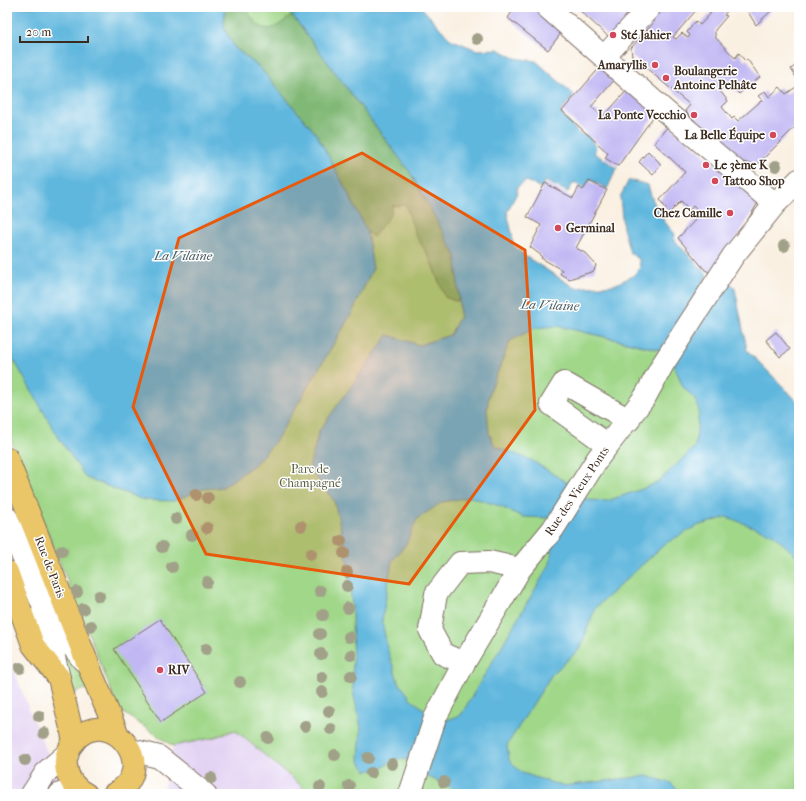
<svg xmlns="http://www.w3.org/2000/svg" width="806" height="801" font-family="'IM FELL French Canon',serif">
  <rect width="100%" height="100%" fill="#fff"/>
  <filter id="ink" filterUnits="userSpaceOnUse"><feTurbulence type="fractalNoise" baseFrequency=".025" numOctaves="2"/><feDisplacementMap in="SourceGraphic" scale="8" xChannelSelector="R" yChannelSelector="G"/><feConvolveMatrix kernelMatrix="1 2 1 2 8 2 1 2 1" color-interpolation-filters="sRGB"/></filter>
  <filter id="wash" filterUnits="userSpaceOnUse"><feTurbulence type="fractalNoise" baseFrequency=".012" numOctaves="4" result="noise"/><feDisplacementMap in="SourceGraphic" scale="16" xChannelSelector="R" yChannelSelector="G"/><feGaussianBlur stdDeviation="0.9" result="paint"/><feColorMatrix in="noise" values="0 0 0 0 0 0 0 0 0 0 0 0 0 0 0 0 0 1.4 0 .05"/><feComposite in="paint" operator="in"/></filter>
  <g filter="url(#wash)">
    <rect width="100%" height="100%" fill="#faf0e2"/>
    <path fill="#e3d3f3" d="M7 652 30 712 65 794H7Z
      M235 730 311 794H162L173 746 212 738Z"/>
    <path fill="#a0d789" stroke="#6e8054" d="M7 7H286L410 172 558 326 661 350 696 376 799 547V794H311L235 730 212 738 173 746 119 710 7 430Z
      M55 634 85 679 88 688 72 694Z"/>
    <path fill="#80b875" stroke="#5e714a" d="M225 7H246C251 18 259 32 273 28 279 26 287 18 292 15L410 172 456 256 459 300 455 301 445 297 429 257 415 234 406 205 392 206 391 214 373 237 367 232 346 189 317 135 260 68 235 48 224 28Z"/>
    <path fill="#61b7de" stroke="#4e707e" d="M7 7H225L224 28 235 48 260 68 317 135 346 189 367 232 373 268 352 313 275 442 254 465 223 487 203 489 173 501 144 500 86 478 58 437 7 348Z
      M286 7H421L450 39 477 50 498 49 515 58 536 61 574 95 560 112 579 134 588 136 596 147 594 153 617 168 607 189 590 179 584 189 574 182 568 192 545 181 541 188 526 181 517 187V193L507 212 512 234 513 245 525 256 575 288 614 285 633 276 640 268 639 259 630 253 623 228 620 197 629 180 648 185C653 205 661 219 675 234L674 240 707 274 703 284 685 310 661 350 558 326 535 328 510 341 490 391 487 409 489 433 495 446 531 460 569 484 553 518 523 517 497 505 471 497 442 502 417 519 406 544 392 561 382 620 387 648 398 681 411 699 436 719 417 760 395 759 381 769 366 771 359 760 361 728 353 691 352 606 348 566 340 525 334 501 309 468 319 431 388 335 419 345 450 335 460 316 456 256 410 172Z
      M728 279 735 289 747 350 799 403V558L772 534 727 517 697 526 666 543 595 608 580 649 552 674 507 745 509 760 522 773 562 786 646 776 671 783 682 794H465L422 774 442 722 461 715 550 564 554 535 581 497 589 500 607 501 645 488 658 482 695 447 699 411 695 399 683 387 674 365Z"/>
    <g id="blocks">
      <path fill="#c1b7f3" d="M515 7H532L562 32 548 50 508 18Z
        M576 7H640L611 39Z
        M661 7H699L673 37 676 39 682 33 688 38 690 35 687 32 696 21 700 25 711 13 704 7H730L724 15 727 16 715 30V37L735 58 739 53 745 61 747 59 760 77 739 94 730 83 720 91 728 101 722 107 732 119 734 117 738 121 762 100 758 96 765 91 769 97 780 87 786 94 799 85V123L757 165 742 162 710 136 685 111 690 105 632 56 631 48 654 22 652 19Z
        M745 7H770L772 10 756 25Z
        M799 63V82L791 69Z
        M602 65 616 78 591 107 604 116 628 89 656 113 618 166 605 158 608 153 562 111Z
        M669 125 759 201 729 251 713 274 705 270 678 238 701 214 693 206 690 210 681 201 669 213 660 200 685 172 654 143Z
        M648 151 660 163V166L653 175 639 162Z
        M589 181 607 190 576 248 585 253 596 265 594 271 569 279 560 274 562 270 541 258 542 256 530 247 541 225 527 217 545 183 573 198 579 187 583 190Z
        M776 332 790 349 780 357 766 340Z
        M160 619 207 692 161 722 114 649Z"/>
    </g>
  </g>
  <g filter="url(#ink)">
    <use href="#blocks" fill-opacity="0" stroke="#7e6f63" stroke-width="1"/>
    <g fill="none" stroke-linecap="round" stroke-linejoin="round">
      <g stroke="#7e6f63" stroke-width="24">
        <path id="minor" d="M547 7 665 111 775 204
          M604 57 650 7
          M608 445 551 404 564 383 629 420
          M7 518 40 598 53 621 83 660
          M43 611 59 678
          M464 663 443 654 430 630 436 594 460 563 489 562 520 569
          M131 750 159 757 205 794
          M32 794 47 771 68 753
          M60 794 77 788
          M410 794 435 718 464 663 520 569 553 529 598 458 645 397 663 364 733 256 775 204 799 180"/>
      </g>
      <g stroke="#7e6f63" stroke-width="24">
        <path id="major" d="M7 458 93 677 118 735
          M7 572 33 645 59 678 74 741
          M86 794C75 789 67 778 66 765 65 755 70 746 77 738 113 705 161 770 114 794"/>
      </g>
      <use href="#minor" stroke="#fff" stroke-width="22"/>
      <use href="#major" stroke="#eac669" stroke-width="22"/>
    </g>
    <g fill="#a1a088">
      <circle cx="477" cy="39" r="6"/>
      <circle cx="776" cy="166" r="6"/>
      <circle cx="784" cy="246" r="6"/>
      <circle cx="196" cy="495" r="6"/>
      <circle cx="208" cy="498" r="6"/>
      <circle cx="176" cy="519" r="6"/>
      <circle cx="301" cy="526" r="6"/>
      <circle cx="207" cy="528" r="6"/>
      <circle cx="192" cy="535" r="6"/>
      <circle cx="341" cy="541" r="6"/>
      <circle cx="162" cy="547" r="6"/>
      <circle cx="62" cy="551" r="6"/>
      <circle cx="344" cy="553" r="6"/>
      <circle cx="311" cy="554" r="6"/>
      <circle cx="172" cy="567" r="6"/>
      <circle cx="347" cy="572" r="6"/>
      <circle cx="207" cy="582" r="6"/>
      <circle cx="347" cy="586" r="6"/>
      <circle cx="320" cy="591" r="6"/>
      <circle cx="77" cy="592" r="6"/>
      <circle cx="99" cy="596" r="6"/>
      <circle cx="348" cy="608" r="6"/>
      <circle cx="83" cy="609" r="6"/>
      <circle cx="323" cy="615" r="6"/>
      <circle cx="91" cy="626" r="6"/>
      <circle cx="320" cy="634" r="6"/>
      <circle cx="349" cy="637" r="6"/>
      <circle cx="206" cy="649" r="6"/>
      <circle cx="321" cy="654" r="6"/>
      <circle cx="351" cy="655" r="6"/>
      <circle cx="20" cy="668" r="6"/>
      <circle cx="351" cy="676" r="6"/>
      <circle cx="322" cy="677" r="6"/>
      <circle cx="240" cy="682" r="6"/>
      <circle cx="322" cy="692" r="6"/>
      <circle cx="329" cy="711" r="6"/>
      <circle cx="39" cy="716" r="6"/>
      <circle cx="305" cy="726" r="6"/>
      <circle cx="331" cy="729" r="6"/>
      <circle cx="44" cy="733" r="6"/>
      <circle cx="268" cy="738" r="6"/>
      <circle cx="335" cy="755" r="6"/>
      <circle cx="368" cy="758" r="6"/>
      <circle cx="25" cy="760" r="6"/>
      <circle cx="392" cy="764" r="6"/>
      <circle cx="371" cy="773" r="6"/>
      <circle cx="211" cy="778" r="6"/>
      <circle cx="444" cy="782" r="6"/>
      <circle cx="349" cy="786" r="6"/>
      <circle cx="320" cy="787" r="6"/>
    </g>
  </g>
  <path fill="#e8590c" fill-opacity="0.2" stroke="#e8590c" stroke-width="3" stroke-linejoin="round" d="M362 153 525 250 535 410 409 584 206 554 133 407 179 238Z"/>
  <g fill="#d1495b" stroke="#fff" stroke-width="1.5">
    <circle cx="613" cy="35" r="4"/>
    <circle cx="655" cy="65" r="4"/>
    <circle cx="666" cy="78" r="4"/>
    <circle cx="694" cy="115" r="4"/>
    <circle cx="773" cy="135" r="4"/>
    <circle cx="706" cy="165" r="4"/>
    <circle cx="715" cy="181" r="4"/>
    <circle cx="730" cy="213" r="4"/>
    <circle cx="558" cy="228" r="4"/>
    <circle cx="160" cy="670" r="4"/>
  </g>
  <g text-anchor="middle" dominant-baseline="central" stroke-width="3" stroke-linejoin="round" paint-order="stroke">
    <g font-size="12" font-weight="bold" fill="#3b2a1e" stroke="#fff" text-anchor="start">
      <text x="621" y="35">Sté Jahier</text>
      <text x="647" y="65" text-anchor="end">Amaryllis</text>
      <text x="674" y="71">Boulangerie<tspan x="674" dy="14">Antoine Pelhâte</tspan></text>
      <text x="686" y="115" text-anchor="end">La Ponte Vecchio</text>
      <text x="765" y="135" text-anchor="end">La Belle Équipe</text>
      <text x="714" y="165">Le 3ème K</text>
      <text x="723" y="181">Tattoo Shop</text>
      <text x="722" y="213" text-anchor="end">Chez Camille</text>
      <text x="566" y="228">Germinal</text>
      <text x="168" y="670">RIV</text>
    </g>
    <g font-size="12" fill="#595e3e" stroke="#fff">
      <text x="310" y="469">Parc de<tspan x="310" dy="14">Champagné</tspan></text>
    </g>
    <g font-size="12" fill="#3b2a1e" stroke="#fff">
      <text transform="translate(577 491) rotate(-56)">Rue des Vieux Ponts</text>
      <text transform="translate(50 567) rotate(69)">Rue de Paris</text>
    </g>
    <g font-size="13" font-style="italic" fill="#485b61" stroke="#fff">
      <text x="183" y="255">La Vilaine</text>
      <text transform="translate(550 305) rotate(2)">La Vilaine</text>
    </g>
  </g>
  <rect width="806" height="801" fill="none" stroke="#fff" stroke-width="24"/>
  <path d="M20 36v6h68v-6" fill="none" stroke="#3b2a1e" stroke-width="2"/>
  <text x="26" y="36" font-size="12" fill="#3b2a1e" stroke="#ffffff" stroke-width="3" paint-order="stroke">20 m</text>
</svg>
